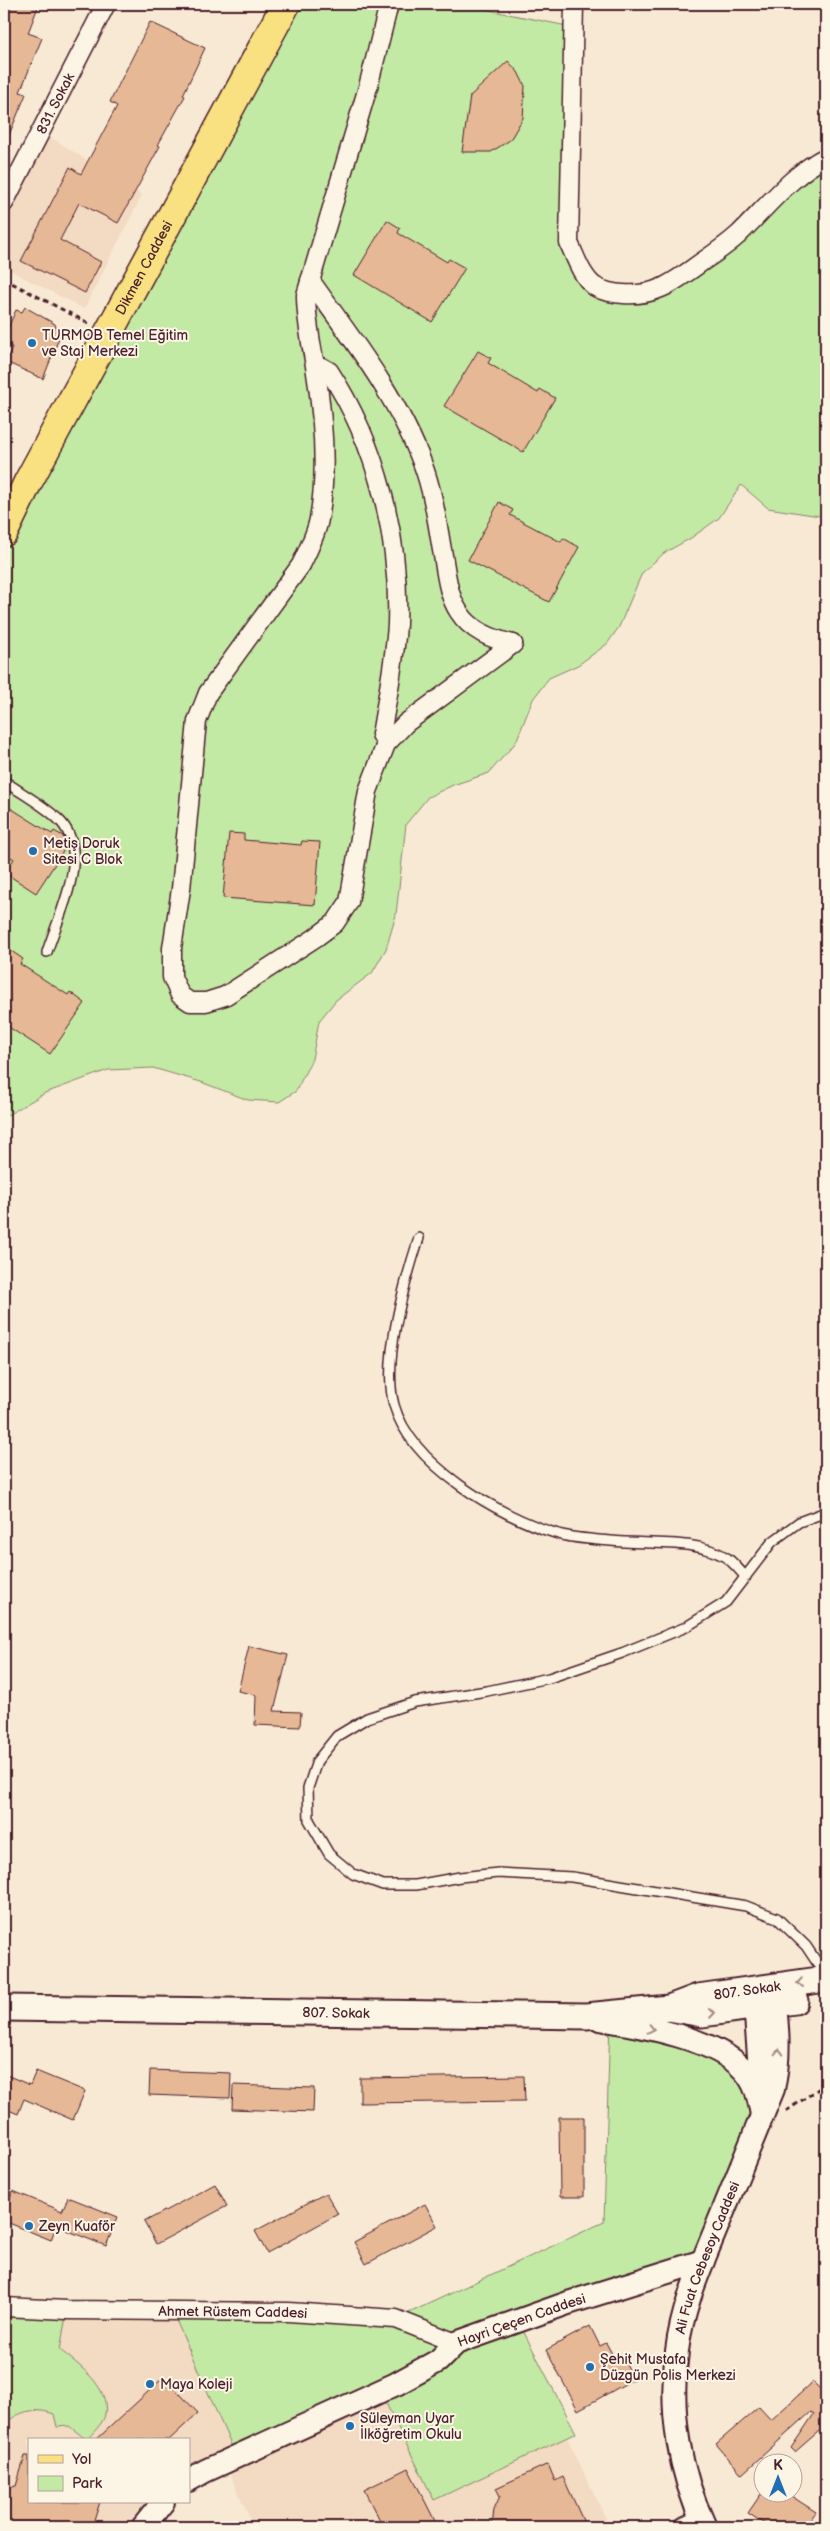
<svg xmlns="http://www.w3.org/2000/svg" width="830" height="2531" font-family="'Balsamiq Sans',sans-serif">
  <rect width="100%" height="100%" fill="#f8e9d5"/>
  <filter id="ink" filterUnits="userSpaceOnUse"><feTurbulence type="fractalNoise" baseFrequency=".02" numOctaves="2"/><feDisplacementMap in="SourceGraphic" scale="10" xChannelSelector="R" yChannelSelector="G"/><feConvolveMatrix kernelMatrix="1 2 1 2 8 2 1 2 1" color-interpolation-filters="sRGB"/></filter>
  <g filter="url(#ink)">
    <path fill="#f3dac2" d="M47 135 142 195 84 309 4 267V226Z
      M67 2310 172 2311 380 2391 434 2499 567 2437 610 2527H254L224 2462 189 2480V2440H87L105 2416 60 2350Z
      M41 2409 54 2414 86 2440H29V2502H163L143 2527H4L5 2423 21 2412Z"/>
    <path fill="#c3eaa5" stroke="#868468" d="M286 4H459L572 27 569 243 595 286 658 291 826 157V517L768 508 741 485 719 518 691 538 664 553 642 573 619 627 607 644 578 665 549 678 533 699 516 742 489 773 453 785 428 797 406 824 396 915 386 949 372 973 336 1000 319 1021 312 1059 296 1091 279 1102 248 1100 201 1082 153 1068 108 1070 45 1093 4 1117V532Z
      M610 2020 726 2056 762 2115 703 2261 518 2321 576 2433 434 2500 380 2391 236 2456 172 2311 396 2319 604 2222Z
      M4 2307 67 2310 60 2350C79 2365 110 2387 105 2414 104 2423 92 2433 87 2440L69 2426 57 2427 54 2414C34 2407 21 2411 5 2423L4 2426Z"/>
    <path fill="#e6b896" stroke="#4a1f2b" d="M4 4H39L28 33 42 38 20 92 26 94 4 147Z
      M150 22 205 48 183 95 185 96 158 145 160 146 118 223 79 203 60 240 101 262 85 293 21 261 70 167 81 174 117 106 110 102Z
      M508 61 518 72 525 86 523 118 510 140 491 152H462L470 96Z
      M387 220 400 228 398 233 447 262 449 259 465 268 432 322 354 275Z
      M25 307 55 324 59 338 43 379 6 362 12 347 4 342V337L16 310 22 312Z
      M478 351 491 358 488 363 538 393 540 389 555 398 523 452 444 406Z
      M499 502 513 510 510 515 561 542 563 538 579 547 549 602 468 560Z
      M4 804 52 834 54 831 63 836 66 847 36 893 5 873 14 859 4 853Z
      M229 833 244 834V840L301 845 302 841 320 842 315 905 223 898Z
      M4 946 23 959 20 964 68 995 70 992 85 1003 50 1054 4 1024Z
      M249 1646 288 1655 274 1711 301 1712 300 1727 255 1725 256 1695 238 1691Z
      M150 2070 231 2073 230 2098 149 2095Z
      M36 2071 85 2091 73 2120 24 2099 18 2114 4 2108V2074L30 2085Z
      M524 2076 525 2101 360 2103V2078Z
      M233 2085 314 2088 313 2112 232 2109Z
      M559 2117H584V2197H560Z
      M215 2184 227 2206 156 2244 144 2222Z
      M13 2191 62 2211 68 2197 118 2217 106 2246 56 2226 51 2240 4 2221V2214Z
      M326 2193 338 2214 267 2253 255 2231Z
      M425 2204 437 2226 366 2264 354 2242Z
      M590 2326 600 2346 606 2343 614 2357 621 2354 634 2379 578 2410 546 2350Z
      M164 2377 198 2413 169 2440H96Z
      M813 2382 826 2395V2425L795 2452 791 2448 814 2414 811 2412 742 2474 716 2444 759 2407 771 2420Z
      M25 2456H29V2502H100L92 2527H4V2488L16 2486Z
      M548 2464 555 2481 563 2477 586 2527H492L494 2509 500 2496 496 2488Z
      M408 2468 438 2527H383L364 2490Z
      M761 2494H788L816 2512 805 2527H769L748 2513Z"/>
    <g fill="none" stroke-linecap="round" stroke-linejoin="round">
      <g stroke="#4a1f2b" stroke-width="12">
        <path id="service" d="M4 781C21 793 42 804 58 819 93 851 59 914 47 952
          M419 1238C405 1281 382 1361 394 1405 411 1465 499 1516 555 1533 572 1539 594 1539 611 1541 646 1545 696 1538 727 1558 734 1563 740 1571 746 1577
          M826 1976 806 1946 777 1918 746 1906 572 1877 498 1873 460 1877 416 1885H383L353 1874 329 1854 309 1820 308 1788 317 1761 337 1736 367 1718 415 1702 487 1691 549 1678 622 1653 686 1627 726 1602 772 1542 799 1522 826 1512"/>
      </g>
      <g stroke="#4a1f2b" stroke-width="21">
        <g id="minor">
          <path d="M389 4 368 87 306 295C306 319 311 342 315 366 323 415 328 470 319 519 316 535 308 550 301 565L208 693 197 721 181 889 172 948V977L180 995 190 1002H206L225 996 315 938 335 923 349 902 368 791 386 744 406 723 513 644"/>
          <path d="M574 4 569 243C576 258 581 275 594 286 602 291 615 294 623 294 655 297 674 282 699 264 712 255 726 246 738 235 766 208 792 174 826 157"/>
          <path id="s1" d="M4 203 106 4"/>
          <path d="M310 280C351 338 398 397 423 465 433 492 437 521 442 550 446 570 447 594 459 612 471 631 492 639 513 644"/>
          <path d="M316 367H322L329 371C377 444 400 537 397 624 395 659 388 694 382 729L381 734 386 744"/>
          <path id="s2" d="M4 2307 67 2310 288 2312 396 2319 456 2343"/>
          <path d="M684 2527 701 2519"/>
        </g>
      </g>
      <g stroke="#4a1f2b" stroke-width="26">
        <g id="tertiary">
          <path d="M754 1989 762 2097"/>
          <path d="M600 2019C641 2026 715 2038 744 2070 756 2083 759 2098 762 2115"/>
          <path id="s3" d="M189 2480 205 2471 396 2384 438 2361 456 2343 568 2303 703 2261"/>
          <path d="M143 2527 163 2502"/>
          <path id="s4" d="M705 2527C679 2472 669 2411 677 2351 682 2308 700 2268 716 2229 735 2182 754 2135 773 2089 781 2054 777 2022 773 1987"/>
        </g>
      </g>
      <g stroke="#4a1f2b" stroke-width="29">
        <g id="secondary">
          <path id="s5" d="M4 2008 586 2016 669 2008 698 1997 826 1979"/>
          <path d="M669 2008 702 2014 795 2001"/>
        </g>
      </g>
      <g stroke="#4a1f2b" stroke-width="31">
        <g id="primary">
          <path id="s6" d="M4 532 28 482 286 4"/>
        </g>
      </g>
      <path stroke="#4a1f2b" stroke-width="3" stroke-dasharray="5 4" stroke-linecap="butt" d="M4 279 90 324
        M786 2111 826 2084"/>
      <use href="#service" stroke="#fcf5e5" stroke-width="9"/>
      <use href="#minor" stroke="#fcf5e5" stroke-width="18"/>
      <use href="#tertiary" stroke="#fcf5e5" stroke-width="22"/>
      <use href="#secondary" stroke="#fcf5e5" stroke-width="25"/>
      <use href="#primary" stroke="#f9e181" stroke-width="28"/>
    </g>
    <defs><path id="oneway-chevron" d="M-2-3.5L2.5 0L-2 3.5" fill="none" stroke-width="1.6" stroke-linecap="round" stroke-linejoin="round" transform="scale(1.25)"/></defs>
    <g stroke="#a38a88">
      <use href="#oneway-chevron" transform="translate(800 1983) rotate(172)"/>
      <use href="#oneway-chevron" transform="translate(712 2013) rotate(-8)"/>
      <use href="#oneway-chevron" transform="translate(651 2029) rotate(13)"/>
      <use href="#oneway-chevron" transform="translate(779 2052) rotate(-88)"/>
    </g>
  </g>
  <g fill="#1f6fb2" stroke="#fcf5e5" stroke-width="2">
    <circle cx="32" cy="343" r="5"/>
    <circle cx="33" cy="851" r="5"/>
    <circle cx="29" cy="2226" r="5"/>
    <circle cx="590" cy="2367" r="5"/>
    <circle cx="150" cy="2384" r="5"/>
    <circle cx="350" cy="2426" r="5"/>
  </g>
  <g text-anchor="middle" dominant-baseline="central" stroke-width="4" stroke-linejoin="round" paint-order="stroke">
    <g font-size="14" fill="#4a1f2b" stroke="#fcf5e5">
      <text stroke="none"><textPath href="#s1" startOffset="112">831. Sokak</textPath></text>
      <text stroke="none"><textPath href="#s6" startOffset="299">Dikmen Caddesi</textPath></text>
      <text stroke="none"><textPath href="#s5" startOffset="746">807. Sokak</textPath></text>
      <text stroke="none"><textPath href="#s5" startOffset="332">807. Sokak</textPath></text>
      <text stroke="none"><textPath href="#s4" startOffset="279">Ali Fuat Cebesoy Caddesi</textPath></text>
      <text stroke="none"><textPath href="#s2" startOffset="229">Ahmet Rüstem Caddesi</textPath></text>
      <text stroke="none"><textPath href="#s3" startOffset="371">Hayri Çeçen Caddesi</textPath></text>
    </g>
    <g font-size="14" fill="#4a1f2b" stroke="#fcf5e5" text-anchor="start">
      <text x="42" y="335">TURMOB Temel Eğitim<tspan x="42" dy="16">ve Staj Merkezi</tspan></text>
      <text x="43" y="843">Metiş Doruk<tspan x="43" dy="16">Sitesi C Blok</tspan></text>
      <text x="39" y="2226">Zeyn Kuaför</text>
      <text x="600" y="2359">Şehit Mustafa<tspan x="600" dy="16">Düzgün Polis Merkezi</tspan></text>
      <text x="160" y="2384">Maya Koleji</text>
      <text x="360" y="2418">Süleyman Uyar<tspan x="360" dy="16">İlköğretim Okulu</tspan></text>
    </g>
  </g>
  <rect width="830" height="2531" fill="none" stroke="#fcf5e5" stroke-width="20"/>
  <rect x="10" y="10" width="810" height="2511" fill="none" stroke="#4a1f2b" stroke-width="2" filter="url(#ink)"/>
  <rect x="28" y="2438" width="162" height="65" fill="#fcf5e5" stroke="#b59f9b"/>
  <rect x="38" y="2455" width="25" height="8" fill="#f9e181" stroke="#b59f9b"/>
  <text x="72" y="2464" font-size="15" fill="#4a1f2b">Yol</text>
  <rect x="38" y="2476" width="25" height="15" fill="#c3eaa5" stroke="#b59f9b"/>
  <text x="72" y="2488" font-size="15" fill="#4a1f2b">Park</text>
  <g transform="translate(778 2478)"><circle r="24" fill="#fcf5e5" stroke="#b59f9b"/>
  <path d="M0-4L9 19L0 12L-9 19Z" fill="#1f6fb2"/>
  <text y="-8" font-size="14" font-weight="bold" text-anchor="middle" fill="#4a1f2b">K</text>
  </g>
</svg>
